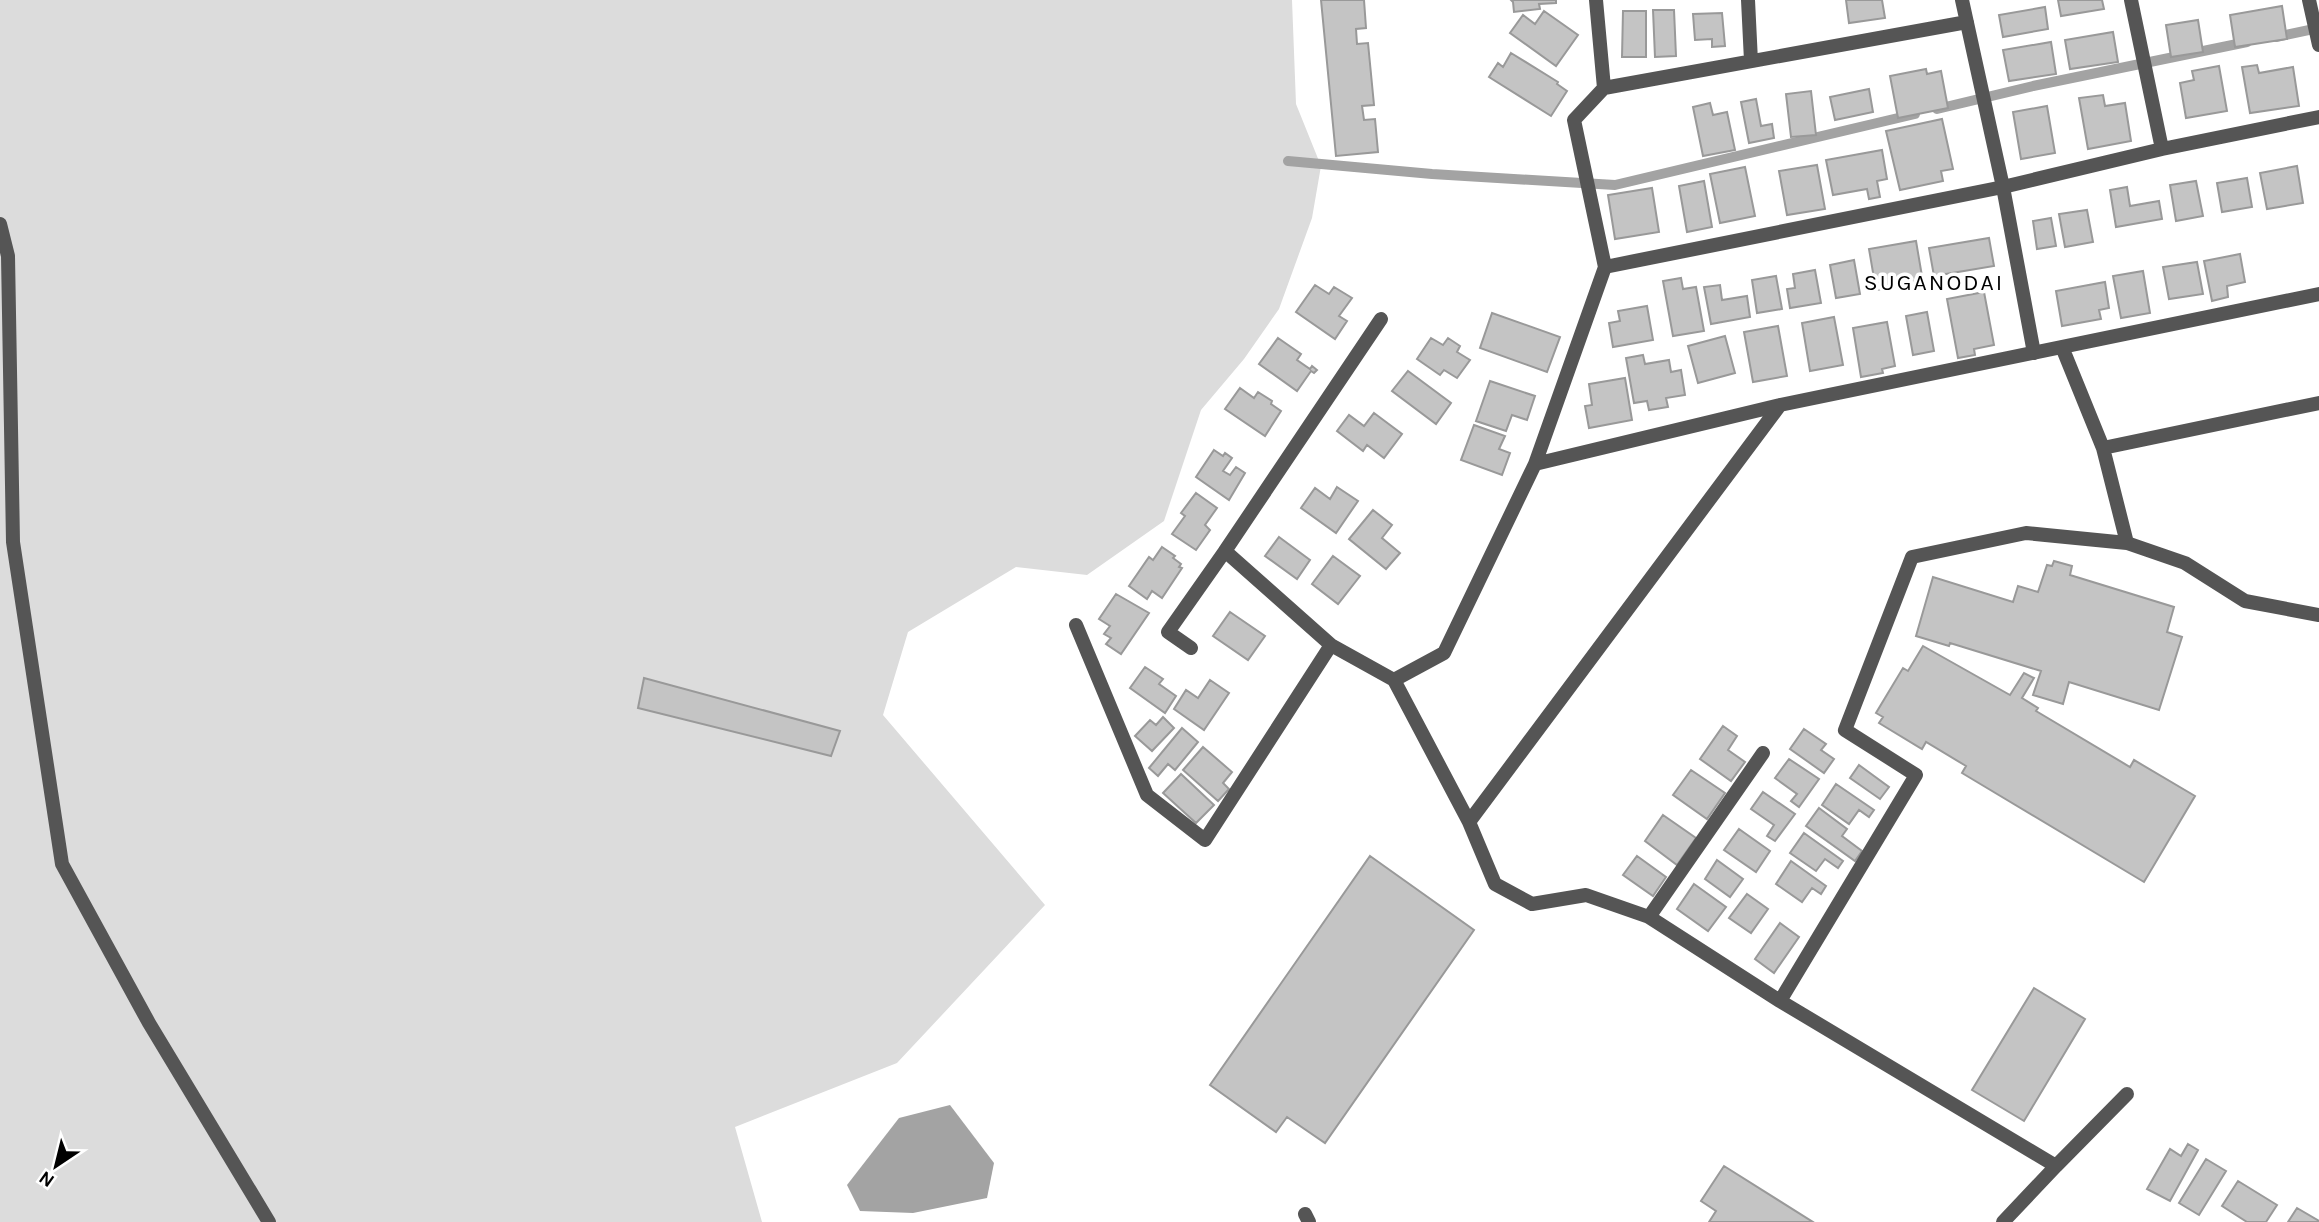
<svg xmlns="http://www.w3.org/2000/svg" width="2319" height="1222" font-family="Karla,sans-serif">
  <rect width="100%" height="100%" fill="#fff"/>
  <path fill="#dcdcdc" d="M0 0H1292L1296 104 1321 166 1312 218 1279 309 1244 359 1201 410 1164 521 1087 575 1016 567 908 632 883 715 1045 905 897 1063 735 1127 762 1222H0Z"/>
  <path fill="#a3a3a3" d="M950 1105 994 1163 987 1198 913 1213 860 1211 847 1185 899 1118Z"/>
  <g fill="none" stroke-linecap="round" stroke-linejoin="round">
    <path stroke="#a3a3a3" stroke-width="10" d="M2276 37 2319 28
      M1937 109 2033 86 2247 42
      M1288 161 1432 174 1615 185 1915 114"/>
  </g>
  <path fill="#c4c4c4" stroke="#999" stroke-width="2" d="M1321 0H1364L1366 28 1356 29 1357 44 1368 43 1374 105 1362 106 1364 120 1375 119 1378 152 1336 156Z
    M1511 0H1556V3L1539 4 1540 9 1514 12 1513 2Z
    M1846 0H1882L1885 18 1849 23Z
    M2058 0H2102L2104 9 2061 16Z
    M2282 6 2287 39 2235 47 2230 15Z
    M2045 7 2048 29 2003 37 1999 15Z
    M1653 10H1674L1676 56 1655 57Z
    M1544 11 1578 35 1556 66 1510 33 1523 15 1535 24Z
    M1623 11H1646V57H1622Z
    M1722 13 1725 46 1712 47V39L1695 40 1693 14Z
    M2198 20 2203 52 2171 57 2166 25Z
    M2113 32 2118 62 2070 69 2065 40Z
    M2051 42 2056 74 2009 81 2003 50Z
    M1511 53 1558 82 1557 84 1567 91 1551 116 1489 77 1498 63 1503 67Z
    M2257 65 2259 73 2293 67 2299 106 2250 113 2242 67Z
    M2219 66 2227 111 2186 118 2180 83 2194 80 2192 71Z
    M1926 69 1927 74 1941 71 1948 108 1898 118 1890 76Z
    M1869 89 1873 112 1835 120 1830 97Z
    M1811 91 1816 135 1791 137 1786 94Z
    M2103 95 2105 106 2125 103 2131 141 2088 149 2079 98Z
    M1756 99 1761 126 1772 124 1774 138 1749 143 1741 102Z
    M1710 103 1713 115 1727 112 1735 150 1703 156 1693 107Z
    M2047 106 2055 153 2021 159 2013 112Z
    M1942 119 1953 169 1941 171 1943 181 1900 190 1886 131Z
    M1882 150 1887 179 1877 181 1880 197 1869 199 1867 189 1833 195 1826 160Z
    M1817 165 1825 209 1787 215 1779 171Z
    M2297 166 2303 203 2267 209 2260 173Z
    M1745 167 1755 216 1720 223 1710 174Z
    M2247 178 2252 207 2222 212 2217 183Z
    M1704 181 1712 227 1687 232 1679 186Z
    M2196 181 2203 216 2176 221 2170 185Z
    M2127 187 2130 206 2159 201 2162 219 2116 227 2110 190Z
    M1652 188 1659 232 1615 239 1608 195Z
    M2087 210 2093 242 2065 247 2059 214Z
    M2051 218 2056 246 2037 249 2033 221Z
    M1989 238 1994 266 1934 276 1929 248Z
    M1916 241 1923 282 1876 290 1869 249Z
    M2240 254 2245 282 2227 286 2228 297 2212 301 2204 261Z
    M1854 260 1860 294 1836 298 1830 265Z
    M2197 262 2203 294 2169 299 2163 267Z
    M1815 270 1821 303 1790 308 1787 289 1795 288 1793 274Z
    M2143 271 2150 313 2121 318 2113 276Z
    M1776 276 1782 309 1757 313 1752 280Z
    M1681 278 1683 289 1696 287 1704 331 1673 336 1663 281Z
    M2105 282 2109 308 2099 310 2101 319 2062 326 2056 291Z
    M1315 285 1329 294 1334 287 1352 298 1339 316 1347 321 1335 339 1296 312Z
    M1720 285 1722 300 1747 296 1750 317 1711 324 1704 287Z
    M1984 292 1994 345 1974 349 1975 355 1958 358 1947 299Z
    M1647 306 1653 340 1613 347 1609 323 1620 321 1618 311Z
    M1927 312 1934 351 1913 355 1906 316Z
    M1492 313 1560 337 1547 372 1480 348Z
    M1834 317 1843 365 1810 371 1802 323Z
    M1887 322 1895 366 1882 369 1883 373 1861 377 1853 328Z
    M1778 326 1787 376 1753 382 1744 332Z
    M1725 336 1735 373 1698 383 1688 346Z
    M1278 338 1301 354 1297 360 1310 369 1312 366 1317 370 1314 373 1311 371 1297 391 1259 364Z
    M1431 338 1443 345 1448 338 1460 346 1457 352 1470 360 1457 378 1444 370 1440 375 1417 359Z
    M1643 355 1645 364 1669 360 1671 372 1681 370 1685 395 1666 398 1668 407 1649 410 1647 401 1634 403 1626 358Z
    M1408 371 1451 403 1436 424 1392 391Z
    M1625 378 1632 420 1589 428 1585 406 1592 405 1589 384Z
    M1490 381 1535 396 1527 420 1512 415 1506 431 1476 421Z
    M1240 388 1254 398 1258 392 1272 401 1271 404 1281 411 1265 436 1225 409Z
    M1374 413 1402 434 1384 458 1367 445 1363 451 1337 431 1349 415 1364 426Z
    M1474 425 1505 436 1499 449 1510 453 1502 475 1461 460Z
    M1214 450 1223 456 1225 453 1232 458 1223 471 1230 475 1236 467 1245 473 1229 500 1196 477Z
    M1337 487 1358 501 1336 533 1301 508 1315 488 1330 499Z
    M1196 493 1217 508 1205 525 1210 530 1196 550 1172 534 1185 516 1181 513Z
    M1373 510 1392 525 1382 538 1400 553 1386 569 1349 539Z
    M1279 537 1310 560 1297 579 1265 556Z
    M1162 547 1175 556 1173 558 1181 564 1179 567 1182 568 1162 598 1152 591 1147 599 1129 586 1149 557 1153 560Z
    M1333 556 1360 576 1338 604 1312 584Z
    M2054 561 2072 566 2070 575 2174 607 2167 632 2182 637 2159 710 2069 682 2063 704 2033 695 2041 671 1950 643 1949 646 1916 636 1933 577 2013 602 2018 586 2038 592 2047 565 2052 566Z
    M1116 594 1149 613 1121 654 1106 644 1111 638 1104 634 1110 626 1099 619Z
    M1230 612 1265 636 1248 660 1213 636Z
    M1923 646 2010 695 2024 673 2034 678 2022 698 2038 708 2036 711 2130 767 2134 760 2195 796 2144 882 1962 773 1966 766 1926 742 1922 749 1879 723 1883 717 1876 713 1903 668 1908 671Z
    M1145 667 1163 679 1159 684 1176 696 1165 713 1130 688Z
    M644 678 840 731 831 756 638 708Z
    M1210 680 1229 693 1204 730 1174 709 1186 690 1198 698Z
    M1163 717 1174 728 1152 751 1135 736 1150 720 1156 725Z
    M1723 726 1737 736 1728 750 1745 762 1731 781 1700 759Z
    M1182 728 1198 742 1175 770 1168 764 1158 776 1149 768Z
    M1804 729 1826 744 1821 750 1834 759 1824 773 1790 749Z
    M1203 747 1232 772 1223 783 1229 789 1218 801 1183 770Z
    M1789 759 1819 779 1799 807 1791 801 1797 794 1775 778Z
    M1859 765 1889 787 1880 799 1850 778Z
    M1691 770 1725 793 1707 819 1673 795Z
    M1181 774 1214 805 1196 823 1163 793Z
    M1836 784 1874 810 1869 817 1859 810 1849 824 1822 805Z
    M1763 792 1795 814 1775 841 1767 836 1774 825 1751 809Z
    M1819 808 1847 829 1842 836 1862 851 1855 861 1806 826Z
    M1663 815 1696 838 1677 865 1645 841Z
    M1739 829 1770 851 1756 872 1724 850Z
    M1804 833 1843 861 1838 868 1825 859 1816 871 1790 853Z
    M1370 856 1474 930 1325 1143 1287 1117 1276 1132 1210 1085Z
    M1637 856 1666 877 1653 896 1623 875Z
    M1717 860 1743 879 1730 897 1705 879Z
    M1791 861 1826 886 1821 894 1812 888 1802 902 1776 884Z
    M1694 884 1726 907 1708 931 1677 909Z
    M1747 894 1768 909 1751 933 1729 918Z
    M1780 923 1799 937 1774 973 1755 959Z
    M2034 988 2085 1019 2024 1121 1972 1090Z
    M2188 1144 2198 1150 2170 1201 2147 1189 2170 1149 2181 1156Z
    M2206 1159 2226 1171 2199 1215 2179 1203Z
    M1724 1166 1813 1222H1709L1716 1211 1701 1201Z
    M2238 1181 2277 1205 2266 1222H2247L2222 1206Z
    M2297 1208 2319 1221V1222H2288Z"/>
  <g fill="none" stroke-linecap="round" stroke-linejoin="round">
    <path stroke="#555" stroke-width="14" d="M0 224 8 256 13 542 62 864 149 1023 269 1222"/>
    <path stroke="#555" stroke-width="14" d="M1596 0 1604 88 1574 120 1605 267 1535 464 1444 653 1394 680 1469 822 1780 405
      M1748 0 1751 61
      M1962 0 2003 187 2034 353
      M2131 0 2162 149
      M2309 0 2319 45
      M1604 88 1967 22
      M1605 267 2003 187 2162 149 2319 117
      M1381 319 1225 551 1331 645 1394 680
      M2062 347 2103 448 2127 543 2185 563 2245 601 2319 615
      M2103 448 2319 403
      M1535 464 1780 405 2319 294
      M1076 625 1147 795 1205 840 1331 645
      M1191 648 1168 632 1225 551
      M1469 822 1495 884 1532 904 1586 895 1649 917 1780 1001 1916 775 1845 730 1912 557 2026 533 2127 543
      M1649 917 1763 753
      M1780 1001 2056 1166 2003 1222
      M2056 1166 2127 1094
      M1305 1214 1309 1222"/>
  </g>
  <g text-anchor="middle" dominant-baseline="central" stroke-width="7" stroke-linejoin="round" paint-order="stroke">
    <g font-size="23" letter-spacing="2" fill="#000" stroke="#fff">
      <text x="1934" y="282">SUGANODAI</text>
    </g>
  </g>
  <g transform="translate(56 1166) rotate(215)" stroke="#ffffff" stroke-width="5" paint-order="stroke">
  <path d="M0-5L12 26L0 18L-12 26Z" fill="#000000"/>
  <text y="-10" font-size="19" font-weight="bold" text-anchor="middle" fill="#000000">N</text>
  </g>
</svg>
